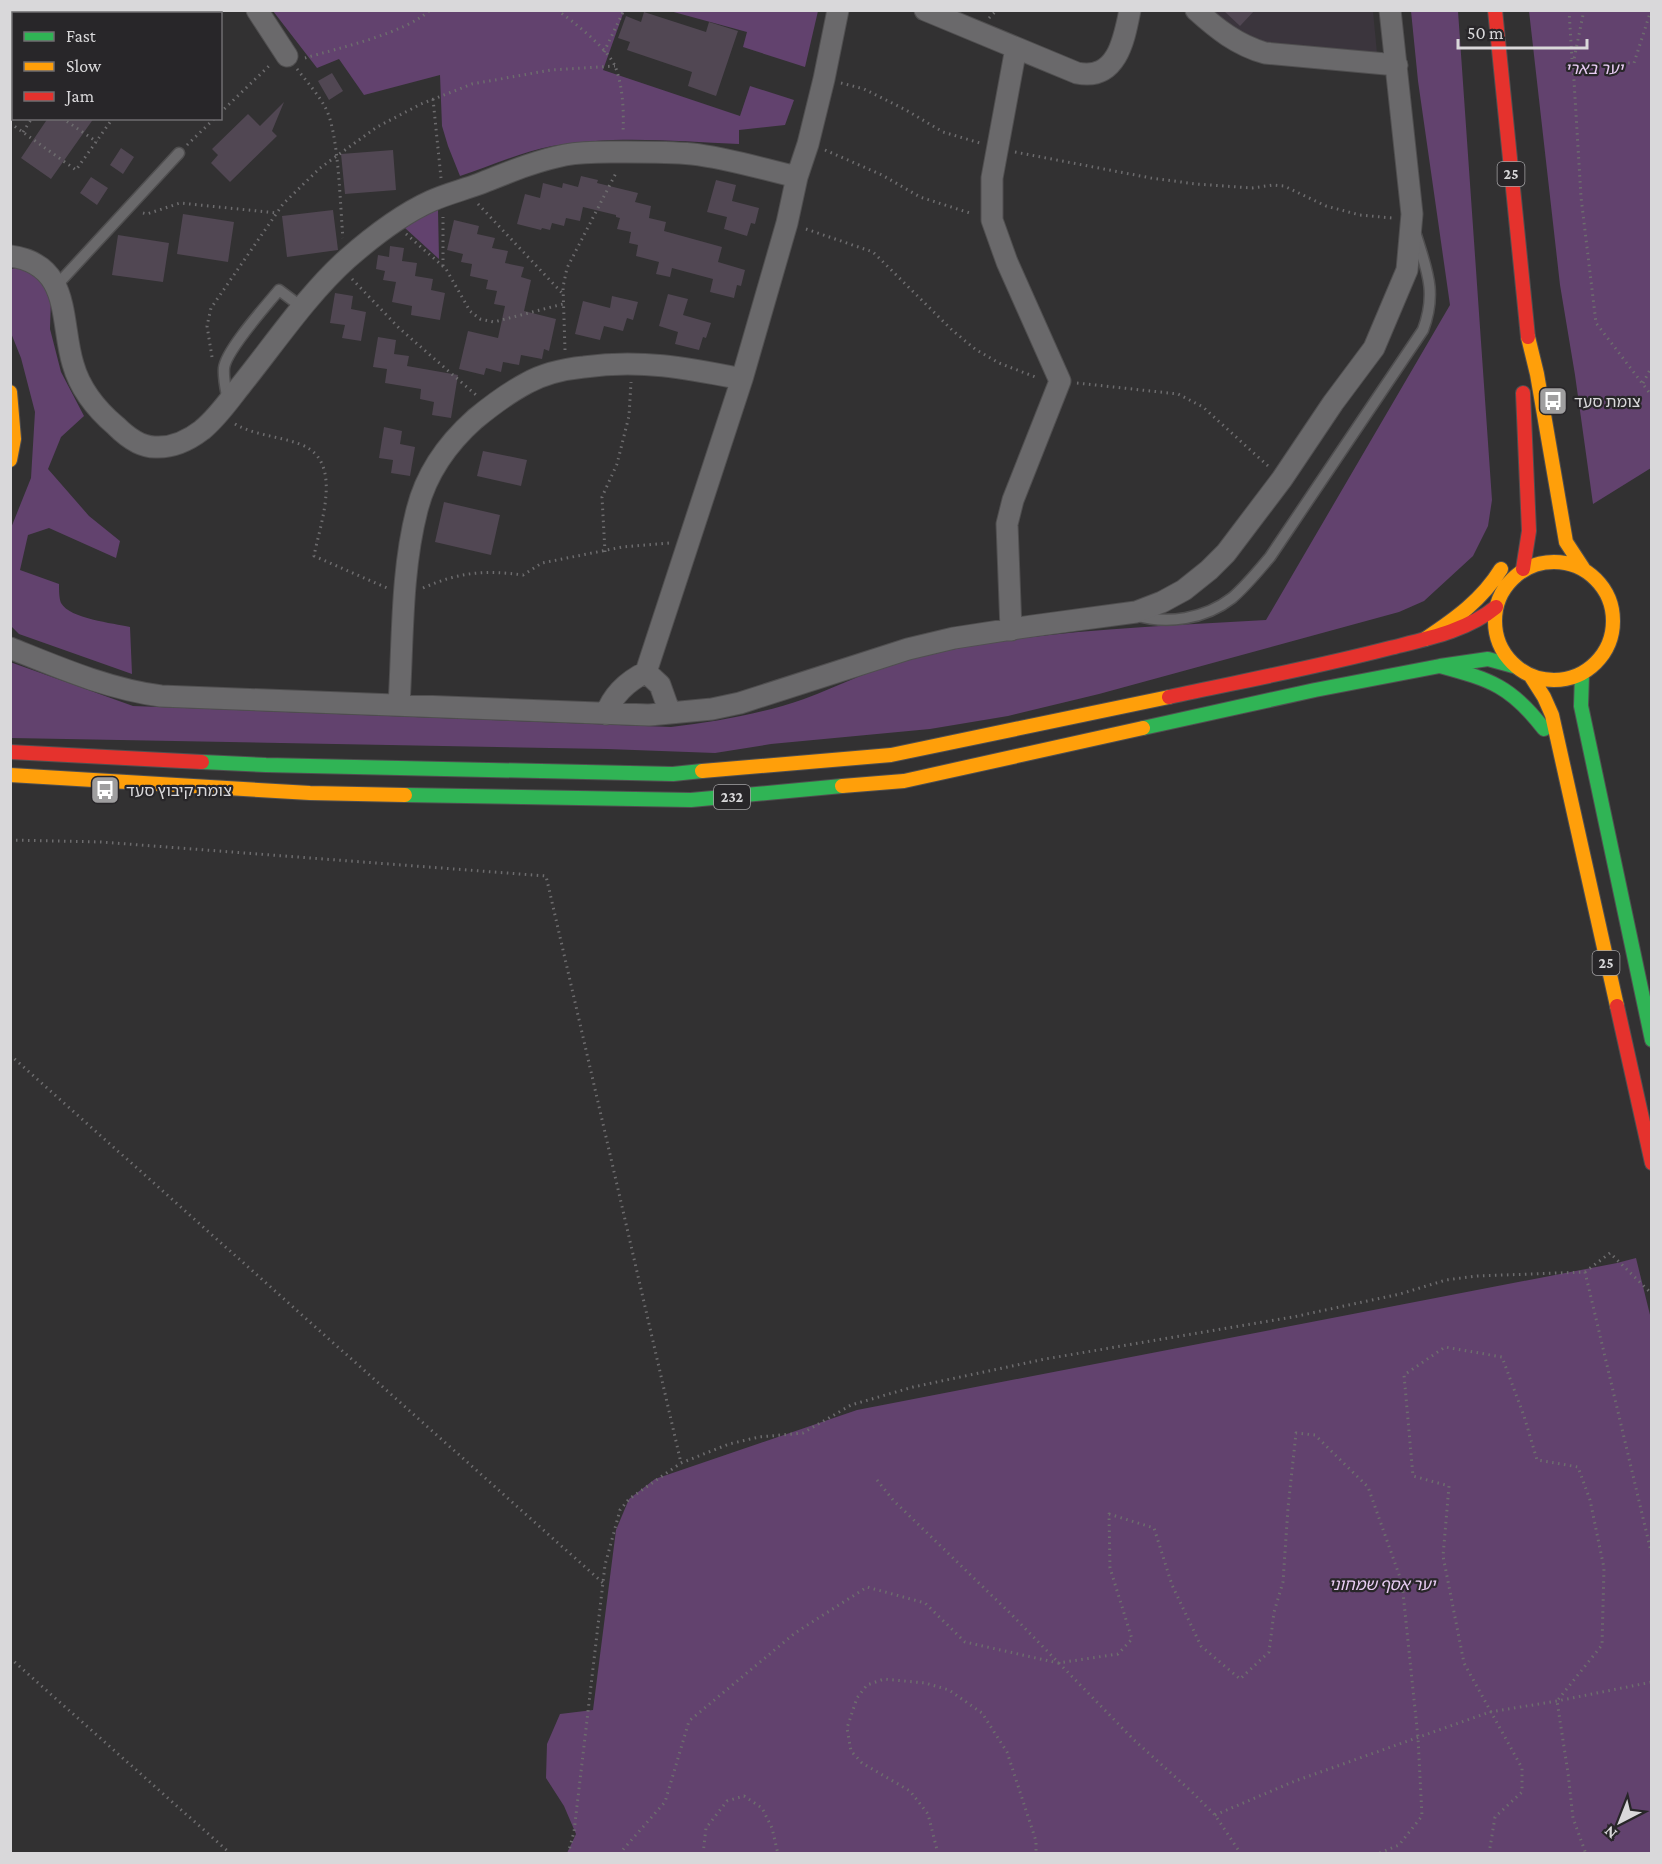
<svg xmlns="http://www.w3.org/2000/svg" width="1662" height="1864" font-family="'Crimson Pro','Noto Sans Hebrew',serif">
  <rect width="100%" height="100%" fill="#323132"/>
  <path fill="#3b353d" d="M1207 11H1373L1377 53 1266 43 1230 29Z"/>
  <path fill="#62426e" d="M273 11H624L603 70 740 116 750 86 794 100 785 125 739 130V144C676 141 613 135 552 146 521 152 490 166 460 176L448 146 442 126 440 75 364 95 339 59 317 68Z
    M670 11H818L805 67 743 47 747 32Z
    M1411 11H1458L1492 500 1488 526 1473 556 1424 601 1399 612 1099 694 1008 716 930 729 771 744 715 753 607 749 11 738 10 662 133 706 671 727C715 722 761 714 804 699 839 686 874 668 910 659 1026 630 1147 627 1266 620L1450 305 1418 81Z
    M1529 11H1651V468L1593 504 1575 375 1560 285Z
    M438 210 439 259 405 228 423 216Z
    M16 268 38 273 51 297 50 329 61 372 84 416 61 437 48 469 89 516 120 541 116 558 49 528 28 535 20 570 59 584C59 590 59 598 61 603 70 619 113 623 130 627L132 674 19 634 11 626V528L31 478 35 412 21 358 11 333V269Z
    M1636 1258 1652 1323 1651 1853H567L576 1834 564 1806 546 1778 547 1744 560 1714 593 1710 616 1530 629 1499 655 1479 857 1410 1617 1263Z"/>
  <path fill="#514753" d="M1223 10H1255L1240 26Z
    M644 12 706 32 709 22 738 31 716 96 688 86 692 72 627 50 630 42 618 38 626 16 641 22Z
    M332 73 343 91 329 100 318 81Z
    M284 102 272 131 277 136 230 182 211 163 218 155 212 149 248 114 260 126Z
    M48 118H94L51 179 21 158Z
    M121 148 134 157 123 174 110 165Z
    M393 150 396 190 345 194 341 154Z
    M581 176 598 180 597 183 638 193 635 202 651 206 649 218 666 222 664 231 722 247 718 262 745 270 741 286 737 285 734 298 710 292 713 279 672 268 670 277 656 274 659 262 636 256 638 245 629 243 631 232 617 229 620 218 616 217V215L583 207 580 221 566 218 564 226 552 223 550 230 542 228 541 230 517 224 525 194 540 198 543 183 562 188 563 183 578 187Z
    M91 177 108 188 97 205 80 193Z
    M716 180 736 185 732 201 759 208 755 224 751 223 747 236 724 229 727 217 707 212Z
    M333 210 338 250 287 257 282 216Z
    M183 214 234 222 228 262 177 254Z
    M454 220 479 226 477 234 495 238 492 248 508 251 505 263 524 267 521 277 531 280 524 311 556 319 549 351 544 349 542 359 521 355 519 365 503 362 501 372 486 368 484 375 459 369 468 331 498 338 505 306 494 304 497 291 486 289 488 280 470 276 472 264 461 262 463 254 447 250Z
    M118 235 169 243 163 282 112 275Z
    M390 246 404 248 402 261 417 263 415 276 433 279 431 290 445 293 440 320 411 315 412 306 392 302 396 282 383 280 385 271 376 269 378 255 389 257Z
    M335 293 353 296 351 309 366 312 361 341 342 338 345 325 330 323Z
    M668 294 688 299 683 315 711 323 706 338 703 337 699 350 675 344 678 332 659 326Z
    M612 296 638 302 633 320 627 318 623 331 604 326 600 340 575 334 583 301 610 308Z
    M378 337 396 340 394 354 409 356 407 366 458 375 451 418 432 415 434 402 420 399 421 389 385 383 387 369 373 367Z
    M384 427 402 431 400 444 415 447 410 476 391 473 393 460 379 458Z
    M483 451 527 460 521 486 477 476Z
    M444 502 500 515 491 555 435 542Z"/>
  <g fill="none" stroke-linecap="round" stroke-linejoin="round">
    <g stroke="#504f50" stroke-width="13">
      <path id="lane" d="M56 286 179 153
        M228 401C226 390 223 379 224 368 226 350 266 306 279 290L303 308
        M1135 615C1167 625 1205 619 1232 598 1246 586 1258 571 1270 557L1423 330C1437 292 1427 271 1416 235"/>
    </g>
    <g stroke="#504f50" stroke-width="23">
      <path id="street" d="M257 10 287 56
        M925 10 1077 73C1117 81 1124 40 1130 10
        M1196 10C1217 29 1237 45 1265 53L1397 65
        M10 17 15 10
        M10 256C72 264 60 322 73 364 80 389 97 410 116 426 126 436 140 447 155 447 172 448 189 440 202 430 218 417 230 399 242 384 275 343 308 294 347 259 372 237 400 215 431 201 446 194 463 190 479 184 507 173 535 161 565 155 586 151 605 152 626 152 648 152 671 152 692 154 728 158 762 169 797 177
        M1011 630 1007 524 1013 500 1060 381 1007 262 992 220V178L1016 48
        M10 648C60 668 108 689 161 696L649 715 712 709 740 703 908 649 954 638 1032 626 1136 612 1162 602 1184 590 1209 570 1226 553 1282 479 1333 403 1374 348 1407 270 1412 214 1390 10
        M646 672 742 379 787 223 797 177 808 144 824 79 838 10
        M399 705C403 640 401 572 417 510 426 474 448 443 475 419 492 405 508 393 527 383 545 373 564 369 584 367 641 359 686 368 742 379
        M606 714C613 694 628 681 646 672L660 685 670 713"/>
    </g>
    <g stroke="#504f50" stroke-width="16">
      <path id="fast" d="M1440 666C1491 680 1511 686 1544 729
        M1582 674 1581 706 1652 1040
        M1143 728 1315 690 1440 666 1488 659 1517 667
        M202 762 266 765 673 774 702 771
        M405 795 691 800 842 786"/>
    </g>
    <g stroke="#504f50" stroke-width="16">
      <path id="slow" d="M1528 337 1537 374 1566 542 1583 568
        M10 392 14 439 10 460
        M1495 621a59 59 0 1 1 118 0a59 59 0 1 1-118 0Z
        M1425 639C1455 619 1482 600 1501 569
        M1530 675 1544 697 1552 715 1617 1006
        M702 771 891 755 1169 697
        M10 775 310 793 405 795
        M842 786 904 781 1143 728"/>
    </g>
    <g stroke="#504f50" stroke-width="16">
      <path id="jam" d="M1495 10 1528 337
        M1523 393 1529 531 1523 569
        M1169 697C1243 681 1317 667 1390 648 1426 639 1467 631 1496 607
        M10 752 202 762
        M1617 1006 1652 1163"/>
    </g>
    <path stroke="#6d6c6e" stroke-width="3" stroke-dasharray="1.5 4.5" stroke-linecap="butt" d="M557 10C574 22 607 48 615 66 623 86 624 112 623 132
      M1569 10 1572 59
      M1651 10 1634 63 1573 64 1581 197 1596 323 1652 396
      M989 18 997 10
      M604 52 624 10
      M305 58C339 48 406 33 430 10
      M1573 64 1584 10
      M297 69C307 82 318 94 325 107 339 131 340 207 343 238
      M10 83 14 85
      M841 83 864 89 906 110 943 132 980 143
      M433 99 441 178
      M220 113 271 64
      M62 118 97 142
      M10 123 76 170 113 118
      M23 132 32 118
      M187 145 215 118
      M825 150 882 175 920 197 973 214
      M1015 152 1151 178 1196 184 1252 188 1273 185 1284 186 1326 206 1360 215 1392 218
      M478 204 563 294
      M143 213 147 214 180 203 277 213
      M806 229 873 252 952 330 975 349 999 363 1038 378
      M406 234 446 269 470 311 480 319 494 322 563 304
      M443 266V217
      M352 279 399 328 476 395
      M565 350 563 287 567 268 617 171
      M212 357 207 326 211 308 283 204 320 168 377 127 421 104 472 84 551 70 615 66
      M1077 383 1178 394 1203 407 1268 466
      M1643 383 1652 366
      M235 424C256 436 280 436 302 445 344 462 320 524 314 556L387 588
      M605 552 602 497 617 464 629 416 631 382
      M423 588C459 572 485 570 523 575L542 563 622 547 669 543
      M10 840 101 842 546 876 681 1463
      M10 1055 603 1583
      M1585 1272 1652 1556
      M877 1480 893 1500 1011 1614 1134 1740 1192 1792 1215 1815 1241 1854
      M10 1658 231 1854
      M1215 1815 1295 1781 1490 1712 1557 1701 1652 1682
      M568 1854 574 1832 605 1565 620 1510 629 1499 681 1463 729 1444 759 1437 803 1433 851 1405 913 1387 1045 1359 1293 1317 1400 1294 1446 1280 1477 1276 1585 1272 1610 1253 1652 1294
      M619 1854 665 1802 689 1721 795 1633 867 1587 925 1603 965 1642 1058 1663 1118 1654 1132 1639 1110 1568 1109 1514 1154 1528 1172 1585 1201 1646 1240 1679 1269 1652 1274 1612 1283 1582 1288 1508 1296 1433 1315 1435 1368 1487 1402 1583 1418 1738 1422 1816 1399 1845 1377 1854
      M703 1854 706 1828 727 1801 744 1796 762 1808 772 1828 778 1854
      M938 1854 928 1814 910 1791 862 1763 851 1751 847 1728 857 1698 867 1685 884 1679 925 1683 949 1690 982 1713 1007 1752 1036 1841V1854
      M1489 1854 1495 1817 1522 1792V1768L1464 1663 1443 1556 1449 1486 1413 1476 1404 1375 1445 1347 1502 1357 1524 1416 1537 1460 1578 1467 1590 1500 1604 1568 1602 1645 1557 1701 1568 1773 1573 1818 1586 1854"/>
    <use href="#lane" stroke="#6a696b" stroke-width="10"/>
    <use href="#street" stroke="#6a696b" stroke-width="21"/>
    <use href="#fast" stroke="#30b455" stroke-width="14"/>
    <use href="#slow" stroke="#ff9f0a" stroke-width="14"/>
    <use href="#jam" stroke="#e5322d" stroke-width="14"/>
  </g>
  <defs>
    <g id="bus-square" transform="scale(1.5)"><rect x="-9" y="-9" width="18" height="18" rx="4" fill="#9f9e9f" stroke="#282629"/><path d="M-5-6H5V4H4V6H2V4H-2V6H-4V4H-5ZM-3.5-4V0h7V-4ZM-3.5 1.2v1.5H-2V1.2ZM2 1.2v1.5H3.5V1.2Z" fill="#fff"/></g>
  </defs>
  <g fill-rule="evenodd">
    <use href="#bus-square" x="1553" y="401"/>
    <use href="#bus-square" x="105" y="790"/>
  </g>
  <g text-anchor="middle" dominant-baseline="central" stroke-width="4.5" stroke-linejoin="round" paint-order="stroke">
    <g fill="#282629" stroke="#a4a3a5" stroke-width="1.5">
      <rect x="1497.5" y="162" width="27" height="24" rx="4.5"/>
      <rect x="714" y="785" width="36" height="24" rx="4.5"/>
      <rect x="1592.5" y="951" width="27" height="24" rx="4.5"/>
    </g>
    <g font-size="15" font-weight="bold" fill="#d9d8da">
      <text x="1511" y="174">25</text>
      <text x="732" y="797">232</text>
      <text x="1606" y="963">25</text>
    </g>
    <g font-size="16" font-style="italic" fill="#e9cdf4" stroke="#282629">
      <text x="1594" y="68">יער בארי</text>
      <text x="1382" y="1584">יער אסף שמחוני</text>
    </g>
    <g font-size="16" fill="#d9d8da" stroke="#282629" text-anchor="start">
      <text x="1574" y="401">צומת סעד</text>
      <text x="126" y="790">צומת קיבוץ סעד</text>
    </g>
  </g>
  <rect width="1662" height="1864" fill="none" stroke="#d9d8da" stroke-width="24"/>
  <rect x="12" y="12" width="210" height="108" fill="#282629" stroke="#6f6d70" stroke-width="1.5"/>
  <rect x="24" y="32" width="30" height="9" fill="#30b455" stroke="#6f6d70" stroke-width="1.5"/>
  <text x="66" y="42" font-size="18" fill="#d9d8da">Fast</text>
  <rect x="24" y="62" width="30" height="9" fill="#ff9f0a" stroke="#6f6d70" stroke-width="1.5"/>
  <text x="66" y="72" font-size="18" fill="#d9d8da">Slow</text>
  <rect x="24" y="92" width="30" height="9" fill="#e5322d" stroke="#6f6d70" stroke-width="1.5"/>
  <text x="66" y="102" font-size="18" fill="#d9d8da">Jam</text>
  <g transform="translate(1620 1822) rotate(222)" stroke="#282629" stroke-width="4.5" paint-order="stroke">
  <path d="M0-4.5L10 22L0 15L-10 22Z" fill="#d9d8da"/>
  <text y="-9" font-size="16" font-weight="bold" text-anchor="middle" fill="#d9d8da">N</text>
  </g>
  <path d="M1458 39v9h129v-9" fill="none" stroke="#d9d8da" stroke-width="3"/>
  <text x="1467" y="39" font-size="18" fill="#d9d8da" stroke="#282629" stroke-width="4.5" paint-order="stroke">50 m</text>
</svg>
